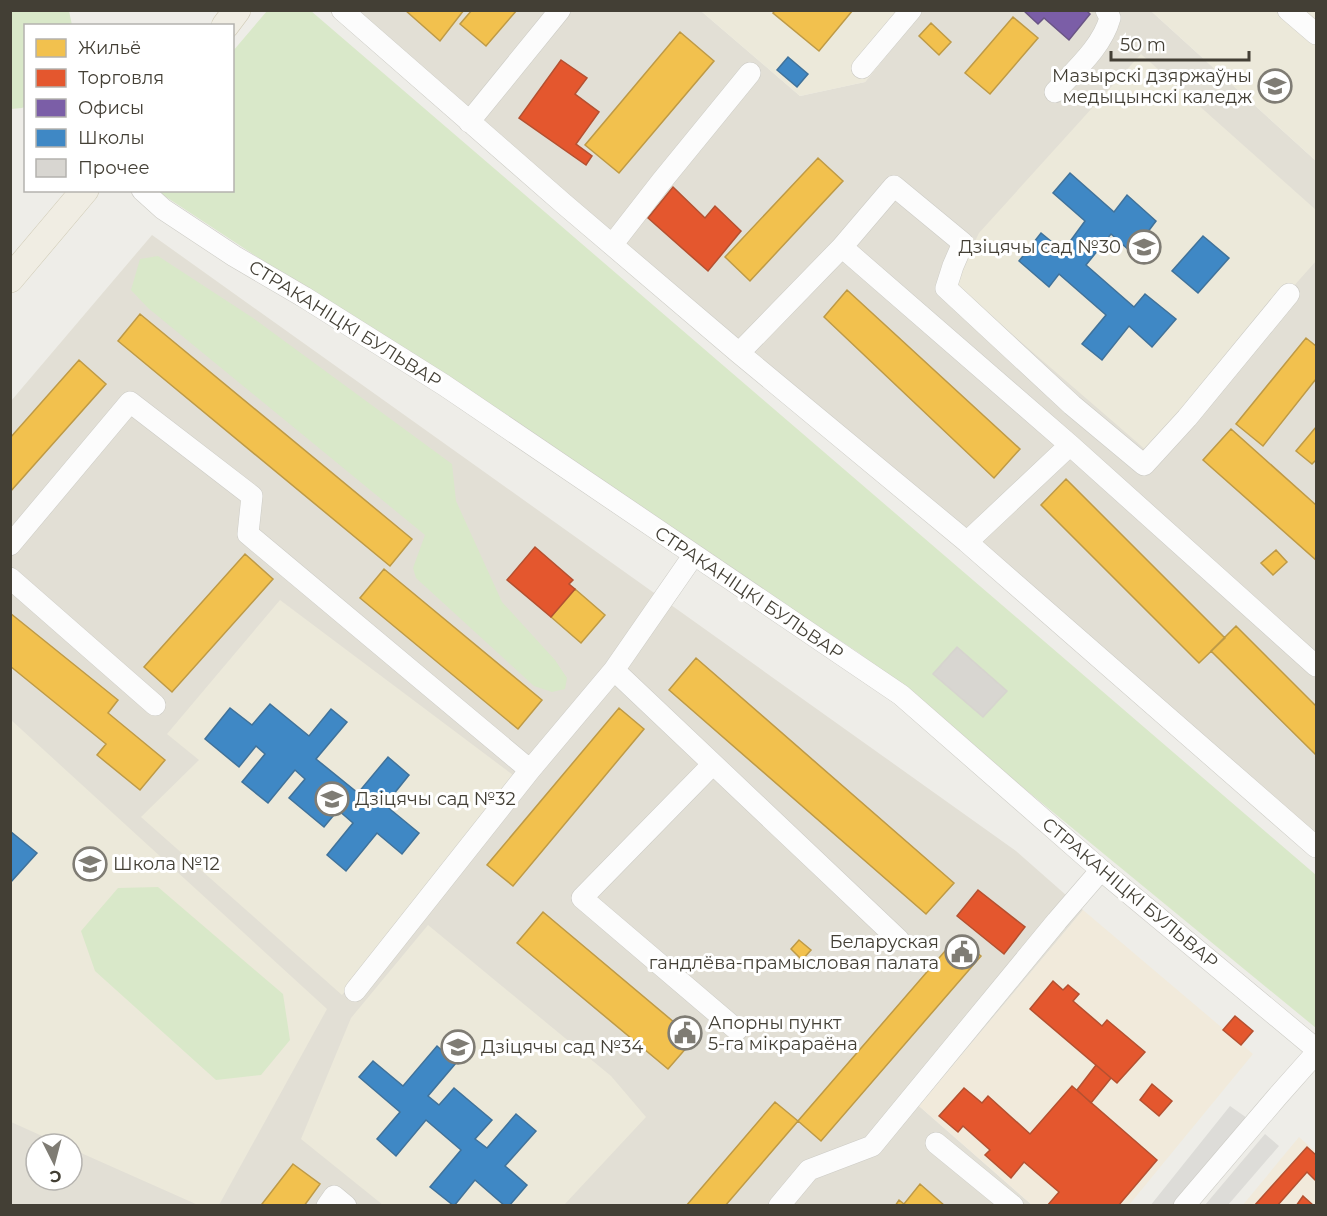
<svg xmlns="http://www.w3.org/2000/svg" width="1327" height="1216" font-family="Montserrat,sans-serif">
  <rect width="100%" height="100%" fill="#eeede8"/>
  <path fill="#e2dfd5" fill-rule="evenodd" d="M354 11H701L800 96 865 82 923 11H1151L1316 161V836Z
    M152 235 1016 851 1083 910 919 1106 1032 1205 11 1206V401ZM36 1144H72V1180H36Z"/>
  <path fill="#f1eadb" d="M1083 910 1253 1054 1129 1205H1032L919 1106Z
    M1299 1137 1316 1152V1205L1242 1206Z"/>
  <path fill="#ece9da" d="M701 11H923L865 82 800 96Z
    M1151 11H1316V161Z
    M1141 54 1316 210V261L1147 451 954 284 979 233Z
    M280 600 521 781 342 995 141 817 199 760 167 734Z
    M10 719 327 1009 219 1205H198L72 1149V1144H60L11 1122Z
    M428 925 611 1076 646 1117 564 1205H383L301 1139 351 1018Z"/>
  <path fill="#d9e8c9" d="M10 11H69L72 25 26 26V106L22 108 11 109Z
    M267 11H311L1316 875V1028L859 653 157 191 232 190 233 51Z
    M158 256 253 318 452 464 456 501 502 602 555 660 567 678 565 689 552 692 534 686 416 578 413 568 425 535 148 308 131 290 140 259Z
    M158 887 283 994 290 1040 261 1075 216 1080 95 971 81 931 118 888Z"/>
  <path fill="#dddcd8" d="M1230 1106 1247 1118 1175 1205 1150 1206Z
    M1265 1134 1279 1146 1228 1205H1205Z"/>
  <path fill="#f2c14e" stroke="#be9a46" stroke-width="1.5" d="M405 10H464L440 41Z
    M472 10H517L486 46 460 24Z
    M775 10H853L819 51 773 13Z
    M1013 17 1038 38 990 94 965 73Z
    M931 23 951 42 939 55 919 36Z
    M680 32 714 61 619 173 585 145Z
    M818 158 843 181 750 281 725 257Z
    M847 290 1020 449 994 478 824 317Z
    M140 314 412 539 390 566 118 341Z
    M1306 338 1316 346V379L1263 446 1236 424Z
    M79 360 106 384 10 492V438Z
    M1316 427V460L1312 464 1296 451Z
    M1231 429 1316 505V560L1203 460Z
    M1066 479 1225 638 1199 663 1041 505Z
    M1276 550 1287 562 1273 575 1261 563Z
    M245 554 273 579 172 692 144 667Z
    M384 569 542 700 518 729 360 598Z
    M575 589 605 615 581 643 551 617Z
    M10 613 118 700 108 713 165 760 140 790 97 755 106 744 10 666Z
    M1236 626 1316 706V755L1211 651Z
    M696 658 954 883 926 914 669 690Z
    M619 708 644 729 513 886 487 865Z
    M543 912 694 1039 668 1069 517 943Z
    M958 936 981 956 821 1141 798 1121Z
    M799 940 811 950 802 960 791 949Z
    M775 1102 798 1121 725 1206H686Z
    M293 1164 320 1184 304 1206H264L262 1204Z
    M920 1184 945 1206H895L899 1200 904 1204Z"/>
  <path fill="#e4572e" stroke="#b45030" stroke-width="1.5" d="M561 60 587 78 575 94 599 112 576 144 592 156 586 165 519 118Z
    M673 187 705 218 715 206 741 231 708 271 648 218Z
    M535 547 573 580 569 584 575 589 551 617 507 580Z
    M978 890 1025 927 1004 954 957 916Z
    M1053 981 1063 990 1068 985 1079 994 1073 1001 1102 1026 1107 1020 1145 1052 1117 1083 1030 1009Z
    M1235 1016 1253 1031 1241 1045 1223 1030Z
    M1096 1065 1111 1078 1091 1103 1077 1090Z
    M1152 1084 1172 1101 1159 1116 1140 1100Z
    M1072 1086 1157 1160 1118 1206H1047L1059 1192 1024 1162 1011 1178 985 1155 990 1150 963 1126 958 1132 939 1116 964 1088 982 1103 988 1096 1030 1134Z
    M1307 1147 1316 1155V1181L1307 1172 1277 1206H1254Z
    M1303 1196 1314 1206H1296Z"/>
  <path fill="#7b5ea7" stroke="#6a5585" stroke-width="1.5" d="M1023 10H1086L1090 14 1069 40 1044 18 1038 24Z"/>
  <path fill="#3f88c5" stroke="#40729a" stroke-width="1.5" d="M788 57 808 74 797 87 777 70Z
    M1070 173 1114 212 1127 195 1156 221 1132 253 1111 234 1086 265 1134 307 1145 294 1176 319 1152 347 1129 326 1102 360 1082 344 1106 315 1059 274 1049 287 1019 261 1041 233 1063 251 1085 221 1053 193Z
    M1203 236 1229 258 1198 293 1172 271Z
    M270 704 309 736 331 709 347 722 316 759 358 793 388 757 409 775 385 805 419 833 402 854 377 833 346 871 327 855 353 823 338 810 324 827 289 798 305 779 295 770 268 803 242 782 265 754 256 746 239 767 205 739 230 708 252 725Z
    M10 831 37 853 10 883Z
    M437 1046 456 1063 428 1096 439 1105 454 1088 492 1120 475 1139 487 1148 516 1114 536 1131 505 1166 527 1185 509 1206H505L475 1180 454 1206 430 1187 461 1150 426 1120 396 1156 377 1139 400 1112 359 1077 373 1061 403 1086Z"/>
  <path fill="#d8d6d1" stroke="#d6d4ce" stroke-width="1.5" d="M957 647 1007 691 983 717 933 674Z"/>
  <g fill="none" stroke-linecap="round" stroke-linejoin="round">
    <g stroke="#cccbc5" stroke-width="22">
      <path id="minor" d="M342 10 564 204 739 353 967 542 1316 847
        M1288 10 1316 34
        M862 68 911 10
        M1055 92C1075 70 1102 47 1110 18L1106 10
        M469 122 560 10
        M142 190 163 209 234 256 304 297 444 385 901 695 1101 870 1316 1049
        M612 245 661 182 750 73
        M842 247 894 186 963 243 953 266 946 288 1072 405 1144 465 1187 418 1289 294
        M739 353 842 247 1070 445 1316 666
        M967 542 1070 445
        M10 545 130 402 252 496 248 534 530 770 614 670 693 556
        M10 578 155 705
        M614 670 899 940
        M713 764 582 898 737 1030
        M355 991 530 770
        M936 1143 1013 1206
        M327 1206 334 1196 346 1206
        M779 1206 809 1170 872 1146 1057 921 1101 870
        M1184 1206 1277 1097 1316 1053"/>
    </g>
    <g stroke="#d0cbb6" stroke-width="28">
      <path id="major" d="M225 26 237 10
        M10 279 85 190"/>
    </g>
    <use href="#minor" stroke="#fcfcfc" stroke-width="21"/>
    <use href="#major" stroke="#f0ede3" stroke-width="27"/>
  </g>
  <defs>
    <g id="university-ring" transform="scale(1.725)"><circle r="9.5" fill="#fff" stroke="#7f7c74" stroke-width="1.5"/><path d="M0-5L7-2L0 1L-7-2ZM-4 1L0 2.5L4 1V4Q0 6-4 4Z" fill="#7f7c74"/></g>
    <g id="school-ring" transform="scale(1.725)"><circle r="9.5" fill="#fff" stroke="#7f7c74" stroke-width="1.5"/><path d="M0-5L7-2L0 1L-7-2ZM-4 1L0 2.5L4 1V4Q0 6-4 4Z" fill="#7f7c74"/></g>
    <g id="civic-ring" transform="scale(1.725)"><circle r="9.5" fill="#fff" stroke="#7f7c74" stroke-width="1.5"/><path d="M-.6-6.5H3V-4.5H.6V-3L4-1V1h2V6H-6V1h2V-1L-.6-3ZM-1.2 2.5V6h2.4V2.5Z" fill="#7f7c74"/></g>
  </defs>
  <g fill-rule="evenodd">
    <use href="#university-ring" x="1275" y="86"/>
    <use href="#school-ring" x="1144" y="247"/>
    <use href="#school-ring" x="332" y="799"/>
    <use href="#school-ring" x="90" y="864"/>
    <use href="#civic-ring" x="962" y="952"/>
    <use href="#civic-ring" x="685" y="1033"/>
    <use href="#school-ring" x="458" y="1047"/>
  </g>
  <g text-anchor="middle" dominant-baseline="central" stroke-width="6" stroke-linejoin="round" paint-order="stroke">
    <g font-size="18" fill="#433f35" stroke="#fff" text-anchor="start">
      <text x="1252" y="76" text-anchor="end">Мазырскі дзяржаўны<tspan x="1252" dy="21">медыцынскі каледж</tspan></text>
      <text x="1121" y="247" text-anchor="end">Дзіцячы сад №30</text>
      <text x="355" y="799">Дзіцячы сад №32</text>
      <text x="113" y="864">Школа №12</text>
      <text x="939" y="942" text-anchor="end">Беларуская<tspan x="939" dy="21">гандлёва-прамысловая палата</tspan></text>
      <text x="708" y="1023">Апорны пункт<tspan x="708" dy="21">5-га мікрараёна</tspan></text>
      <text x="481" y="1047">Дзіцячы сад №34</text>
    </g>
    <g font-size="18" fill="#433f35" stroke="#fff">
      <text transform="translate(345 324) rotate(32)">СТРАКАНІЦКІ БУЛЬВАР</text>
      <text transform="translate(749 593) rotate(34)">СТРАКАНІЦКІ БУЛЬВАР</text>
      <text transform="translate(1130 893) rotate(40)">СТРАКАНІЦКІ БУЛЬВАР</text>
    </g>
  </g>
  <rect width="1327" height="1216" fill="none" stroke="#433f35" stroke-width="24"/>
  <rect x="24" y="24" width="210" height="168" fill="#ffffff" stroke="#b4b2ae" stroke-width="1.5"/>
  <rect x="36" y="39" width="30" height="18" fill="#f2c14e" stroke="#b4b2ae" stroke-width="1.5"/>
  <text x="78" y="54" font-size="18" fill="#433f35">Жильё</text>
  <rect x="36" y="69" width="30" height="18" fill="#e4572e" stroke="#b4b2ae" stroke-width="1.5"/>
  <text x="78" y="84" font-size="18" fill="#433f35">Торговля</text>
  <rect x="36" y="99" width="30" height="18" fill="#7b5ea7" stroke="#b4b2ae" stroke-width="1.5"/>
  <text x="78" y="114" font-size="18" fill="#433f35">Офисы</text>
  <rect x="36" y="129" width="30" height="18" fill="#3f88c5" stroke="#b4b2ae" stroke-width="1.5"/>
  <text x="78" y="144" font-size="18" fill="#433f35">Школы</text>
  <rect x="36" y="159" width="30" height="18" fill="#d8d6d1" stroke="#b4b2ae" stroke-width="1.5"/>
  <text x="78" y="174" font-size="18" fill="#433f35">Прочее</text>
  <g transform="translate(54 1162) rotate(174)"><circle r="28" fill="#ffffff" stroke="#b4b2ae" stroke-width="1.5"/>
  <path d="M0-4.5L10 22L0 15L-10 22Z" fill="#7f7c74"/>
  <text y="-9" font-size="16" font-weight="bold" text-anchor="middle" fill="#433f35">С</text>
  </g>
  <path d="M1111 51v9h138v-9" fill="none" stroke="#433f35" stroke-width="3"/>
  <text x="1120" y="51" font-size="18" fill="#433f35" stroke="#ffffff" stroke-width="4.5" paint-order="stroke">50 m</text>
</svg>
